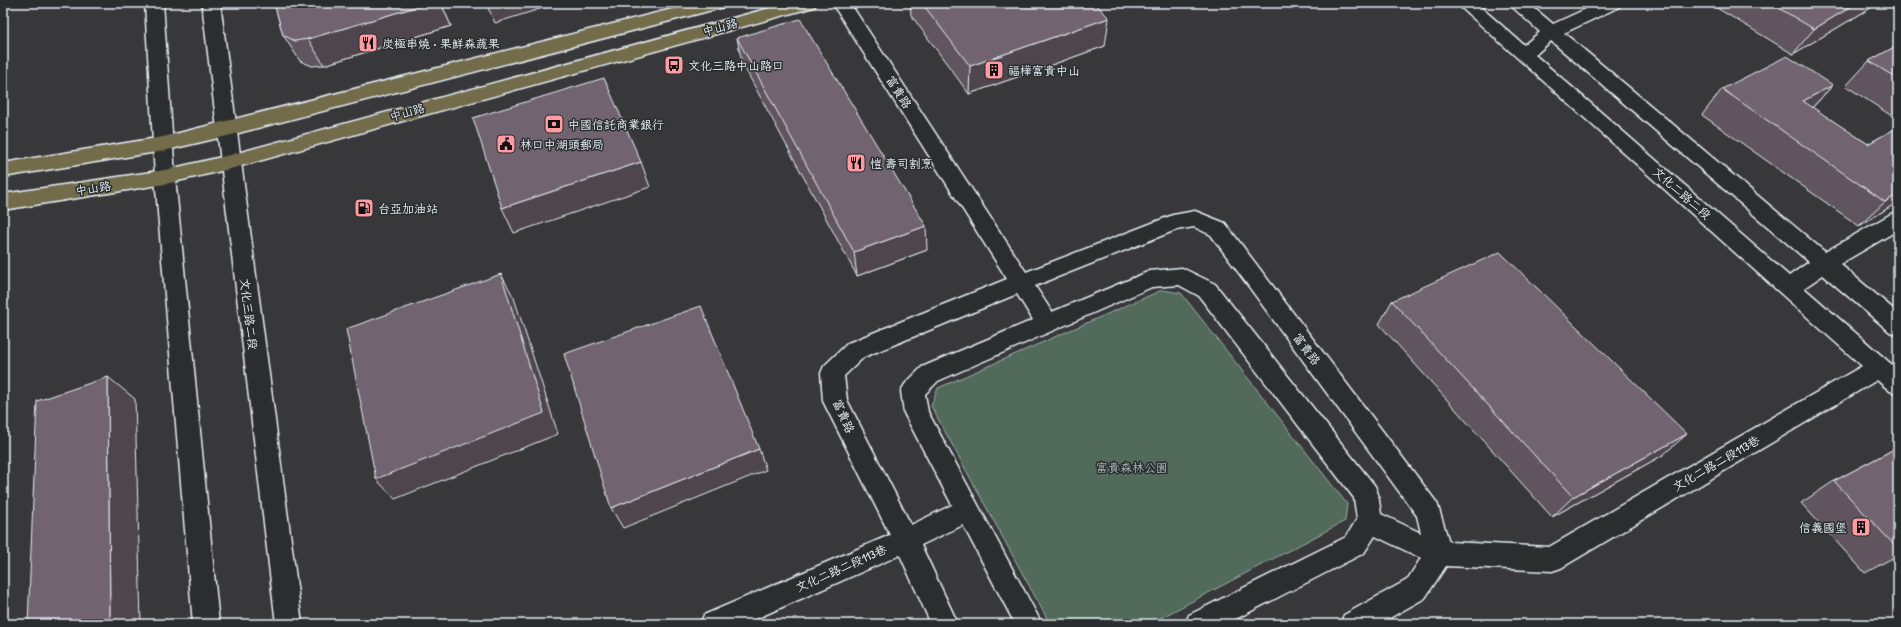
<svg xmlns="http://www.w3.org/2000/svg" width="1901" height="627" font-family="'Patrick Hand','LXGW WenKai TC',sans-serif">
  <rect width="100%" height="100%" fill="#38383b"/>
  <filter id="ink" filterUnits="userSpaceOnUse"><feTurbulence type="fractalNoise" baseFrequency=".025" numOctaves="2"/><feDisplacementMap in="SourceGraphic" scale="8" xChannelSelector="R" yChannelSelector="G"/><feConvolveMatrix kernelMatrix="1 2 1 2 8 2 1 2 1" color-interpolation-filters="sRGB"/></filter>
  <g filter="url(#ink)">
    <path fill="#516b5a" stroke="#9caea9" d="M1162 290 1181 293 1347 504 1345 521 1149 624H1050L931 406 938 388Z"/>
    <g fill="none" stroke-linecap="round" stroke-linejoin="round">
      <g stroke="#e8f1f8" stroke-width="3">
        <path id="minor" d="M145 3H163L175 177 219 624H193L155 177Z
          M202 3H220L302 624H276Z
          M832 3H850L1026 272 1173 215 1195 211 1225 223 1437 503 1449 542 1549 547 1862 366 1456 3H1476L1524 45 1540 32 1508 3H1528L1553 24 1599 3H1622L1619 7 1564 33 1825 252 1891 214 1898 212V230L1840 264 1898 313V335L1890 332 1823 275 1804 288 1898 370V394L1890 391 1877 380 1561 568 1552 571 1446 566 1425 598 1379 624H1340L1344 615 1407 580 1421 558 1375 536 1364 553 1226 624H1185L1189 615 1346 537 1357 519 1354 498 1199 296 1179 285 1152 287 938 381 925 394 928 412 1042 624H1015L963 525 921 545 958 624H931L900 555 744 624H700L704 615 890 535 823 401 821 373 824 366 848 343 1007 279ZM1551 41 1809 262 1789 276 1535 55ZM1194 227 1211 235 1417 516 1421 533 1381 514 1378 494 1375 486 1215 284 1182 268 1150 271 1052 312 1035 286 1176 230ZM1017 294 1033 320 922 367 905 384 901 391 904 413 952 505 911 525 847 400 844 376 864 357Z"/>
      </g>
      <g stroke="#e8f1f8" stroke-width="3">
        <path id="major" d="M696 3H727L724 7 227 136 163 151 3 177V163L163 137Z
          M788 3H817L814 7 230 169 165 184 3 210V194L165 170 230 155Z"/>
      </g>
      <use href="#minor" fill="#2a2d2e" fill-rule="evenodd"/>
      <use href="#major" fill="#736c4b" fill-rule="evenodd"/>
    </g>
    <path fill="#61555f" stroke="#e8f1f8" d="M274 3H441L451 26 324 65 312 66 300 61 283 35Z
      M910 3H1095L1105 46 969 94 911 15Z
      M1714 3H1879L1793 54 1712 5Z
      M737 38 927 250 857 276 742 63Z
      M1898 45V120L1846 86 1869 61Z
      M1833 85 1812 108 1868 144 1898 127V202L1859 226 1702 115 1722 89Z
      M1392 301 1663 455 1552 517 1379 324Z
      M1898 447V555L1865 573 1801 503 1834 481Z"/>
    <path fill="#4f454e" stroke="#e8f1f8" d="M429 3H441L451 26 324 65 308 39Z
      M486 3H559L495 23Z
      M1857 3H1879L1793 54 1814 29Z
      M1109 18 1105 46 969 94 970 66Z
      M1833 85 1810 110 1803 101Z
      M641 162 650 187 514 233 502 208Z
      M1898 194V202L1859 226 1885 202Z
      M926 226 927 250 857 276 854 252Z
      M501 274 514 298 558 434 395 499 376 479Z
      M108 377 135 399 141 624H110Z
      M1687 434 1663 455 1552 517 1573 497Z
      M759 449 766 470 623 528 611 508Z"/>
    <path fill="#71636f" stroke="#e8f1f8" d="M274 3H429L308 39 295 41 283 35Z
      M922 3H1095L1109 18 970 66Z
      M1770 3H1857L1814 29Z
      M800 19 926 226 854 252 737 38Z
      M1898 45V79L1869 61Z
      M1787 56 1833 85 1803 101 1868 144 1898 127V194L1885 202 1722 89Z
      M604 78 641 162 502 208 473 118Z
      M1500 252 1687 434 1573 497 1392 301Z
      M501 274 544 413 376 479 346 329Z
      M701 306 759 449 611 508 564 354Z
      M108 377 110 624H28L37 401Z
      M1898 447V549L1834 481Z"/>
  </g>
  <defs>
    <g id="restaurant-square" transform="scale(1)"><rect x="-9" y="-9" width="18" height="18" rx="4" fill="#ff9aa2" stroke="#2a2d2e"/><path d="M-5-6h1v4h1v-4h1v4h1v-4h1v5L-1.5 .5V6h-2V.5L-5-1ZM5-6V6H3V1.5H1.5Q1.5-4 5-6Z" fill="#111"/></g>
    <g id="bus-square" transform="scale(1)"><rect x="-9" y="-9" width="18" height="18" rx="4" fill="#ff9aa2" stroke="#2a2d2e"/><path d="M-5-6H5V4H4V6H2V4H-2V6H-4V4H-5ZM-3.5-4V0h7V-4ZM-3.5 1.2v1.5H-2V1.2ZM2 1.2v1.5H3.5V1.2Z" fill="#111"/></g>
    <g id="building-square" transform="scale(1)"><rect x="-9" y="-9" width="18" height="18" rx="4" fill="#ff9aa2" stroke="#2a2d2e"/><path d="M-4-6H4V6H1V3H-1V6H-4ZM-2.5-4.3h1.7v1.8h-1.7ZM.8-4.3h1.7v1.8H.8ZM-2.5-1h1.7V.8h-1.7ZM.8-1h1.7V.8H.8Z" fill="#111"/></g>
    <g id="bank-square" transform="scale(1)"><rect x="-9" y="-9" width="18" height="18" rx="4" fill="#ff9aa2" stroke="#2a2d2e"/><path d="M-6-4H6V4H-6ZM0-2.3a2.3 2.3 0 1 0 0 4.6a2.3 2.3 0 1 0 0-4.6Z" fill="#111"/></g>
    <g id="civic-square" transform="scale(1)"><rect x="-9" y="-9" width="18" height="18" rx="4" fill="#ff9aa2" stroke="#2a2d2e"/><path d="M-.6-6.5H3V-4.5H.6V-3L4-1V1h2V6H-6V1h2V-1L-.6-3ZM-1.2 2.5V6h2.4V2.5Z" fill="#111"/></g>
    <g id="fuel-square" transform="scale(1)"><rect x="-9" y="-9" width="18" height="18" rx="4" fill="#ff9aa2" stroke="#2a2d2e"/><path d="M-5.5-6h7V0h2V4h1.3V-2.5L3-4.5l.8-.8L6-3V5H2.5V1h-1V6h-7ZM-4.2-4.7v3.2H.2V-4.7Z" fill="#111"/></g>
  </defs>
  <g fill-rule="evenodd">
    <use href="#restaurant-square" x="368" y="43"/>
    <use href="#bus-square" x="674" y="65"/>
    <use href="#building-square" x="994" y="70"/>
    <use href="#bank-square" x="554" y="124"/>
    <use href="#civic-square" x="506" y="144"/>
    <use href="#restaurant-square" x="856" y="163"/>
    <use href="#fuel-square" x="364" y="208"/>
    <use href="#building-square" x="1861" y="527"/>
  </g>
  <g text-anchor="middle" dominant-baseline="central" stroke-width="3" stroke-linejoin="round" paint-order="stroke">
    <g font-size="12" fill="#e8f1f8" stroke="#2a2d2e">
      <text transform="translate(720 27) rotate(-15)">中山路</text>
      <text transform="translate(899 92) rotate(57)">富貴路</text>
      <text transform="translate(407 112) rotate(-16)">中山路</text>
      <text transform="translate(93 188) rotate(-9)">中山路</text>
      <text transform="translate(1682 193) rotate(41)">文化二路二段</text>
      <text transform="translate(249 314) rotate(83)">文化三路二段</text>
      <text transform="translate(1307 349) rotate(53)">富貴路</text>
      <text transform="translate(844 416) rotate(66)">富貴路</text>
      <text transform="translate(1716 463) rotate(-30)">文化二路二段113巷</text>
      <text transform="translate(841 568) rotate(-24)">文化二路二段113巷</text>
    </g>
    <g font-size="12" fill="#e8f1f8" stroke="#2a2d2e" text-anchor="start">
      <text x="382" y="43">炭極串燒 • 果鮮森蔬果</text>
      <text x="688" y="65">文化三路中山路口</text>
      <text x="1008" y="70">福樺富貴中山</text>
      <text x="568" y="124">中國信託商業銀行</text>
      <text x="520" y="144">林口中湖頭郵局</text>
      <text x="870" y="163">愷 壽司割烹</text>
      <text x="378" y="208">台亞加油站</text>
      <text x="1847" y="527" text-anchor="end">信義國堡</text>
    </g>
    <g font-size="12" fill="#acbbb9" stroke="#2a2d2e">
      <text x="1132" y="467">富貴森林公園</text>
    </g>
  </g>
  <rect width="1901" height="627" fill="none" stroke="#2a2d2e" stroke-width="16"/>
  <rect x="8" y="8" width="1885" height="611" fill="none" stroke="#e8f1f8" stroke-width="1.5" filter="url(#ink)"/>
</svg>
